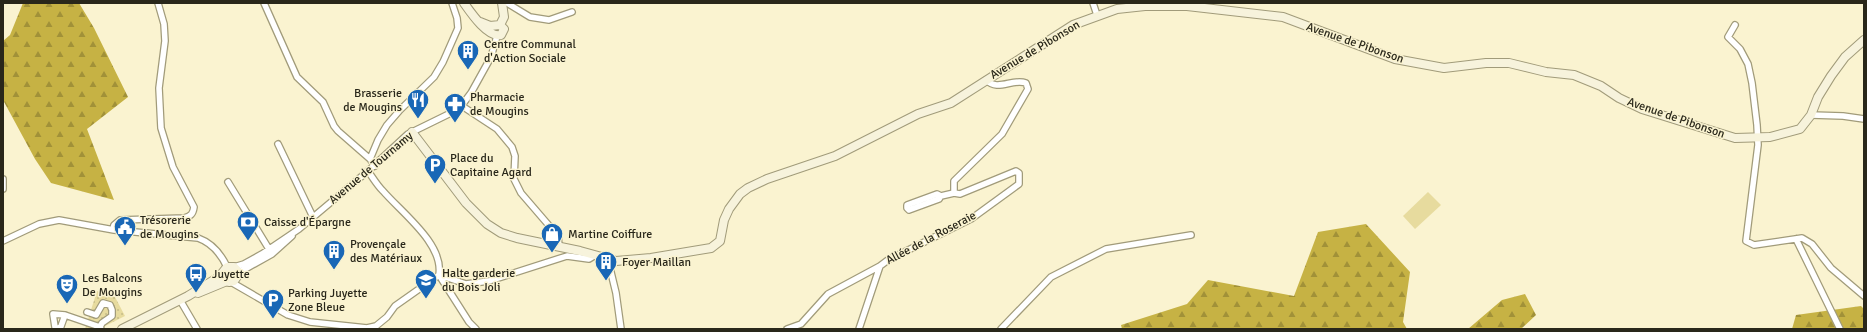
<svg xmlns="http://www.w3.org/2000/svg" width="1867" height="332" font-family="Signika,sans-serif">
  <defs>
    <pattern id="grass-dots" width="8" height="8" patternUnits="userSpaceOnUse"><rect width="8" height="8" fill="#e7db9e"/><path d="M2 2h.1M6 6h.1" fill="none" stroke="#c6bc88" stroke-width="1.8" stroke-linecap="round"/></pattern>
    <pattern id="forest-firs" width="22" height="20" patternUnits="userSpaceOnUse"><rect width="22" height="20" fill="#c6b244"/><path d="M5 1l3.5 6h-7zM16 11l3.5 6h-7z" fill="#a19138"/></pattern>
  </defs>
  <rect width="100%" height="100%" fill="#faf3d0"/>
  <path fill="url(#grass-dots)" d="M97 291 115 297 125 316 99 329H85Z"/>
  <path fill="url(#forest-firs)" d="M23 3H79L94 28 128 97 87 129 114 200 51 183 35 159 3 100V41L10 35Z
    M1366 224 1410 272 1403 322 1407 329H1122L1121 325 1187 304 1208 280 1294 296 1318 232Z
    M1525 294 1536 315 1521 329H1468L1502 300Z
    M1861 306 1864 309V329H1792L1796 315Z"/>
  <path fill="#e7db9e" d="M1428 192 1441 205 1415 229 1403 216Z"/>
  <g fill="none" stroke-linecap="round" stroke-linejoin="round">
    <g stroke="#a19b7a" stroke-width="8">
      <path id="street" d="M264 3 297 77 323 102 334 126 338 131 370 159
        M507 3 530 17 549 20 572 12
        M1093 3 1097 15
        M1735 25 1728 37 1740 49 1748 64 1752 83 1757 125 1758 145 1746 241 1754 245 1802 238 1812 244 1831 268 1864 296
        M462 106 497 129 512 147 515 156 514 179 521 193 558 236 559 246
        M1811 115 1843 116 1864 119
        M278 144 313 217
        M375 166 370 159 378 140 387 125 400 110 434 77 443 62 458 28 457 18 452 3
        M368 171C373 178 377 185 383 191 402 213 444 244 439 275L469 322 476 329
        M3 179V189
        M228 182 272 254
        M941 196 939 199 909 210 907 208V205L937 194 941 196 954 193
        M113 229 114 225 120 220 184 218C191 216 193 214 194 207L173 167 161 128 159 88 165 41 164 24 158 3
        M1796 239 1840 329
        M3 241 39 224 59 220 114 230 198 238C212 243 221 254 227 267
        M608 260 616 293 621 329
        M234 267 244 264 262 254 299 229 368 171 408 134 459 109 471 93 491 57 497 36
        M238 273 272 254 292 236
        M231 282 288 315 310 322 367 328 376 326 387 317 395 306 439 275 466 284 489 281 567 256 589 259 594 256
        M180 300 197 329
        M87 312 96 315 103 303 110 305 112 310V316L102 323 100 327
        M60 329 65 315 100 327 101 329
        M60 329 55 327 53 314 65 315
        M787 329 801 324 828 294 880 266
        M859 329 880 266 888 260 971 219 1019 184V173L1016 171 960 194 954 193V181L1002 134 1028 89 1026 83C1012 78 998 92 986 80
        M1001 329 1051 277 1106 249 1191 235"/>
    </g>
    <g stroke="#a19b7a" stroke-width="10">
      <path id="secondary" d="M464 3C471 13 488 38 501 35L504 29 500 25
        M480 22 490 26 500 25
        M500 25 504 17 502 3
        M412 132 466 203 487 224 501 233 517 238 580 251 616 261 651 258 711 248 720 241 724 220 729 209 740 194 748 188 767 179 835 156 918 114 951 103 1073 25 1117 9 1145 6H1187L1283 17 1395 59 1444 68 1486 63H1509L1546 72 1574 75 1601 86 1619 98 1642 109 1735 138 1770 137 1800 129 1811 115 1818 97 1831 76 1845 57 1864 40
        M198 293 227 281
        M122 329 188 296 219 277 227 267H234L238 271V275L234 281 229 282 224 278 223 273"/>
    </g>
    <use href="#street" stroke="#fff" stroke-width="5.5"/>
    <use href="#secondary" stroke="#f7f3dc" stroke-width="8"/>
  </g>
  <defs>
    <g id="building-pin" transform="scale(1.15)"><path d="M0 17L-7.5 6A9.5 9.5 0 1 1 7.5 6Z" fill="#1967b6" stroke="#faf3d0"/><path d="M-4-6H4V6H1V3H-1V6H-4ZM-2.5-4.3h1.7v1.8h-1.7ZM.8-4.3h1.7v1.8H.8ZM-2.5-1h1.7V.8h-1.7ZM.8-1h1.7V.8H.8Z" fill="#fff"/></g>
    <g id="restaurant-pin" transform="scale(1.15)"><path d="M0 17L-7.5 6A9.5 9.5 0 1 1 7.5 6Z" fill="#1967b6" stroke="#faf3d0"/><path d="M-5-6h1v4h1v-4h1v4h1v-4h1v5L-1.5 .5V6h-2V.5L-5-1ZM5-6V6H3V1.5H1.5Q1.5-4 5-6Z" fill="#fff"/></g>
    <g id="pharmacy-pin" transform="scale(1.15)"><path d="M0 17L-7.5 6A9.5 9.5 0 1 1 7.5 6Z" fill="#1967b6" stroke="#faf3d0"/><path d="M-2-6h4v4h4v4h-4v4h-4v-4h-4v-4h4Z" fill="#fff"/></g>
    <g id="parking-pin" transform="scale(1.15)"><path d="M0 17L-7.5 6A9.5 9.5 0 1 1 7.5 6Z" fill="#1967b6" stroke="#faf3d0"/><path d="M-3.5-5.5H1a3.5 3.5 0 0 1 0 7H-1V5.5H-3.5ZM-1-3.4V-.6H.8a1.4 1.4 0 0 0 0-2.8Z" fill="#fff"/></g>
    <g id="bank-pin" transform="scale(1.15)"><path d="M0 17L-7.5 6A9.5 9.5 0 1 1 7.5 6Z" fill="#1967b6" stroke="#faf3d0"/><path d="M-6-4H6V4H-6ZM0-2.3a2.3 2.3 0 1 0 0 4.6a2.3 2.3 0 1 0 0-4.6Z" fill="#fff"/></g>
    <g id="civic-pin" transform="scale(1.15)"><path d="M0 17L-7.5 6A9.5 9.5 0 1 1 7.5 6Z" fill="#1967b6" stroke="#faf3d0"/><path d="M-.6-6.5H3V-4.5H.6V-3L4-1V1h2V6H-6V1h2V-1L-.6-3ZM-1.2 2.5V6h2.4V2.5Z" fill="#fff"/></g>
    <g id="shop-pin" transform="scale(1.15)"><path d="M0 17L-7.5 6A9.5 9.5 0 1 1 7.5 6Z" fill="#1967b6" stroke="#faf3d0"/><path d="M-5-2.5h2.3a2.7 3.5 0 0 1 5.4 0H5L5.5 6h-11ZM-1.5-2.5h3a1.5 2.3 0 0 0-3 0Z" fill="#fff"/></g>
    <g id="bus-pin" transform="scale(1.15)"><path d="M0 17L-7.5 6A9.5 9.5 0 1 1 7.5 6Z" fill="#1967b6" stroke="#faf3d0"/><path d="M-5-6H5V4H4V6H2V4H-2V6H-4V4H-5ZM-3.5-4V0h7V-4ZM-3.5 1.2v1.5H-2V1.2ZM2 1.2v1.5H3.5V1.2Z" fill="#fff"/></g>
    <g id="school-pin" transform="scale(1.15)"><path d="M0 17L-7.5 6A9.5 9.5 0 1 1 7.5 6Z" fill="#1967b6" stroke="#faf3d0"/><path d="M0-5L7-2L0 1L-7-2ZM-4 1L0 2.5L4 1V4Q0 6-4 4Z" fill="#fff"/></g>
    <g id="theatre-pin" transform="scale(1.15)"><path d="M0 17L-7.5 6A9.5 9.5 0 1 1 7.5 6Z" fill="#1967b6" stroke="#faf3d0"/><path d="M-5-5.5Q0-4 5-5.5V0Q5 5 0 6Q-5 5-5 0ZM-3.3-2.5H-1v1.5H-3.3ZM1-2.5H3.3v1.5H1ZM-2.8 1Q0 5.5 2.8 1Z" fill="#fff"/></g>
  </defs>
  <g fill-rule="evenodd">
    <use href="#building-pin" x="468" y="51"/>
    <use href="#restaurant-pin" x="418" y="100"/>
    <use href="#pharmacy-pin" x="455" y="104"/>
    <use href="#parking-pin" x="435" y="165"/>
    <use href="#bank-pin" x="248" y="222"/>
    <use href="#civic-pin" x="125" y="227"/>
    <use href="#shop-pin" x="552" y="234"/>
    <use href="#building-pin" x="334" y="251"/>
    <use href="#building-pin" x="606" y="262"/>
    <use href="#bus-pin" x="196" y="274"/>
    <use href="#school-pin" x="426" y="280"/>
    <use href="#theatre-pin" x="67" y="285"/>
    <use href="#parking-pin" x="273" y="300"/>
  </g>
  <g text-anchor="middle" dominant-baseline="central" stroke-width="3" stroke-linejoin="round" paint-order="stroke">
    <g font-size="12" fill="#29271a" stroke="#faf3d0">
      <text transform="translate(1355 43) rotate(19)">Avenue de Pibonson</text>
      <text transform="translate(1035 50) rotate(-31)">Avenue de Pibonson</text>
      <text transform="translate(1676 118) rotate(19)">Avenue de Pibonson</text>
      <text transform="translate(371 168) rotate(-40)">Avenue de Tournamy</text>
      <text transform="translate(931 238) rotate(-28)">Allée de la Roseraie</text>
    </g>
    <g font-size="12" fill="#29271a" stroke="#faf3d0" text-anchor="start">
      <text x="484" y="44">Centre Communal<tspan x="484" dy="14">d'Action Sociale</tspan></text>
      <text x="402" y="93" text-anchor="end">Brasserie<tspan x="402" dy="14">de Mougins</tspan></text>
      <text x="470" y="97">Pharmacie<tspan x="470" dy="14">de Mougins</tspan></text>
      <text x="450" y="158">Place du<tspan x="450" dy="14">Capitaine Agard</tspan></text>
      <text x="140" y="220">Trésorerie<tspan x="140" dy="14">de Mougins</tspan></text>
      <text x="264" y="222">Caisse d'Épargne</text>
      <text x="568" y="234">Martine Coiffure</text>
      <text x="350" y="244">Provençale<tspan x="350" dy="14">des Matériaux</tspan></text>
      <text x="622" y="262">Foyer Maillan</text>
      <text x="442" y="273">Halte garderie<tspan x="442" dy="14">du Bois Joli</tspan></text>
      <text x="212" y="274">Juyette</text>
      <text x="82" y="278">Les Balcons<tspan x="82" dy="14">De Mougins</tspan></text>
      <text x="288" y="293">Parking Juyette<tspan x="288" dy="14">Zone Bleue</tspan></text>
    </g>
  </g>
  <rect width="1867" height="332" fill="none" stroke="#29271a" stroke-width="8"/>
</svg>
